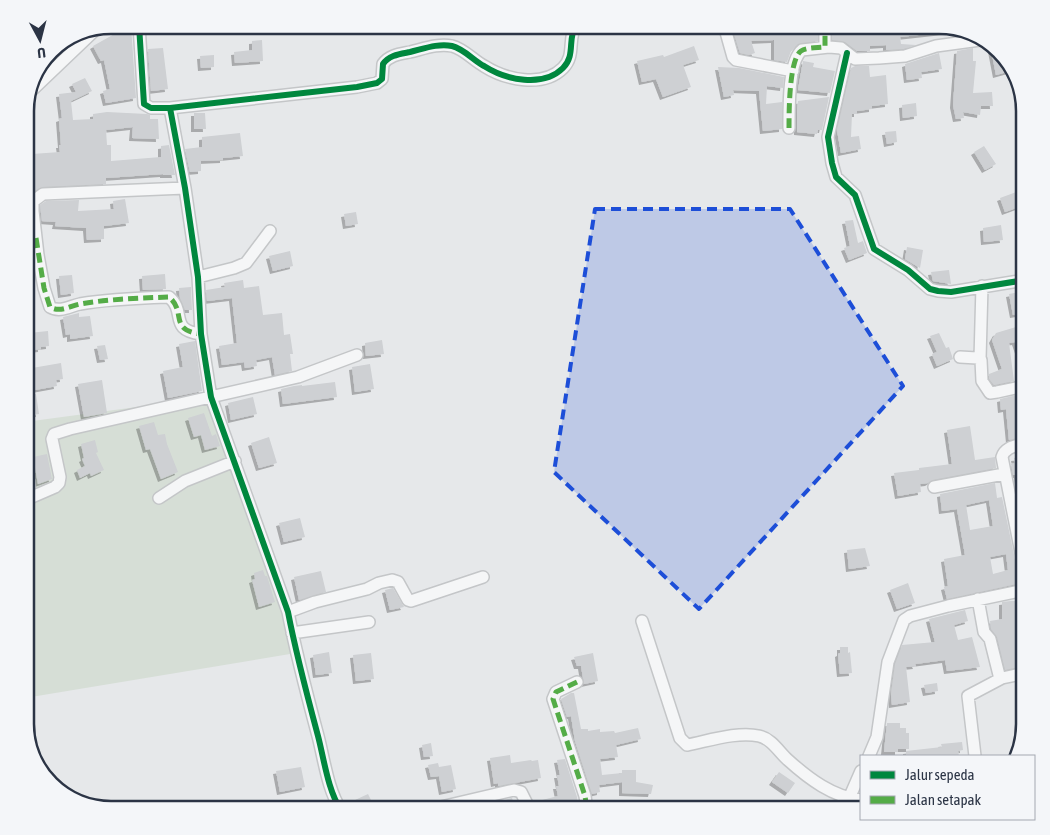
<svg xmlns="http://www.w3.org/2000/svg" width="1050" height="835" font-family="'Asap Condensed',sans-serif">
  <defs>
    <filter id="shadow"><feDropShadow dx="-3" dy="3" stdDeviation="0" flood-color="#0004"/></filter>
  </defs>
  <rect width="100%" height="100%" fill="#e6e8ea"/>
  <path fill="#d6ded6" d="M211 397 296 653 31 697 25 680V422Z"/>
  <path fill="#ced0d3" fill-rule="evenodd" filter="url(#shadow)" d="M117 25H131L136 98 106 103 103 91 110 89 104 60 101 61 93 46 118 32Z
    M750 25H818V41L798 44 791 51 787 62 774 60V40L751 41 755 53 749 55 740 53 733 31Z
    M832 25 844 26 845 25H871V27L897 25H940L955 31 900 37 901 44 916 45 904 49 886 50V45L870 46V51H857L845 42 832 40Z
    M262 40 263 61 235 63 234 52 252 50V41Z
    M990 44 996 46 1014 70 996 75Z
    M694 46 699 60 683 65 691 87 663 97 656 79 642 82 637 61 663 55 664 57Z
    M163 48 168 89 151 91 148 49Z
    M973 48V61H976L973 93 992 92 993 106H981L980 115 963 112 964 118 956 119 953 105 957 51Z
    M939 53 942 69 921 72 922 78 907 80 905 64Z
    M214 55V67L201 68 200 56Z
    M803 61 814 63 813 67 835 71 830 93 798 90Z
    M855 66H869L870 77 886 75 888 104 872 106V109L857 111V114H852L851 137 859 136 861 149 841 153 837 130 851 68Z
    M718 67 739 68 784 77 783 88 767 86 766 104 782 102V129L763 131 759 91 733 90 734 95 724 97Z
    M85 78 92 91 71 101 73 120 93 119V114L107 112 147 114 150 115V119H158L159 139 132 138 133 127 106 130 107 145H111V161L161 157V146L169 145 175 175H163V174L106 178V184L43 187 34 191 32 178 25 180V139L32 154 60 152 59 145H61L59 119 62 118 59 94 76 92 72 84Z
    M829 97 822 130H818L817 134 797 132V110L798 101Z
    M916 103 917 116 903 118 902 105Z
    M194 113H205L206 129H194Z
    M896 131 897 142 887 144 885 132Z
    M240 133 243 156 223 158V160L201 161V171L190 172 185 149 202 147V137Z
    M984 146 996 164 985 170 974 152Z
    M1019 191 1024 205 1005 212 1000 198Z
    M125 199 129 223 104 226V239L87 240 86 228 55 226 56 222 42 221 40 205 46 201 79 200 78 211 114 209 113 201Z
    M356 212 358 224 346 226 344 214Z
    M853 220 858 243 863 241 867 253 849 260 844 248 850 246 845 221Z
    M1001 225 1003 240 984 242 983 228Z
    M907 247 923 250 920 268 905 259Z
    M290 251 293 266 273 271 269 256Z
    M949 270 951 284 933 281 931 272Z
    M165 274 166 289 143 290 142 276Z
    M72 275 74 293 61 295 59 276Z
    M243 280 244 288 259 286 263 315 282 313 284 335 290 334 293 354H290L292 371 275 375 272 357 256 360 257 366 245 368 244 362 222 365 219 346 237 343 232 298 207 301 206 290 225 287 224 283Z
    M191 287 192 310H185L180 298 179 288Z
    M1025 291V313L1013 315 1009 294Z
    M79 313V317L90 316 93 336 70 339V334L66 335 63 317Z
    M1016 327 1020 340 1025 339V368H1024L1015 342 1009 343 1014 381 994 385 989 379V374L1002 369 992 340 996 333Z
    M48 331 49 346 41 347V349L25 351V341L30 340 29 333Z
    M939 333 946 348 949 347 953 359 937 366 932 354 937 352 930 336Z
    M382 340 384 354 366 356 365 343Z
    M195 341 202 391 168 398 163 371 183 367 179 344Z
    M105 345 108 359 100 360 97 346Z
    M61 363 63 379 56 380 57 386 35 390 32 368Z
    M370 364 374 389 355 392 352 367Z
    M102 380 107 413 84 417 78 384Z
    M335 382 337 397 283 404 281 389 294 386 302 385V386Z
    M36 394 39 414 25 416V396Z
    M1017 395 1019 412H1022L1025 424V436L1009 440 1006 409 1001 410 1000 399Z
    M253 397 257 414 231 420 228 403Z
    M204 413 212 436 216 434 220 446 205 450 201 435 194 437 188 418Z
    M154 422 158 435 165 434 167 444 178 472 161 479 150 449 146 450 139 426Z
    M970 426 975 460 995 457 996 468 933 480 928 483 920 484 921 492 898 496 894 473 919 470V468L952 464 947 430Z
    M269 437 277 463 259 468 251 443Z
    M95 440 98 452 96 453 104 470 91 476 90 473 80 478 77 470 85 466 82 459 84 458 81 444Z
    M47 454 52 479 38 484 33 457Z
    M1025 457V534L1017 494H1019L1017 475H1013L1011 464 1015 463 1014 458Z
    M35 479 36 487 25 492V480Z
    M995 483 997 498 1002 497 1018 574 1021 583 947 599 944 587 948 586 944 559 965 555 957 509 942 511 940 494ZM989 500 993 526 970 530 966 505ZM1006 554 1008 570 993 574 990 557Z
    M300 518 305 537 284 542 279 523Z
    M865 548 870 566 849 569 847 550Z
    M263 570 265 576H267L275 602 259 607 252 580 255 579 254 573Z
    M321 571 326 592 299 600 294 577Z
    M908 583 915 603 897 609 890 590Z
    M393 588 404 607 390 610 385 590Z
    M1011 601H1025V639L1015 640 1019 667 1005 670 997 637 991 629 990 621 1002 619V602Z
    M965 610 968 621 954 625 958 640 972 637 980 667 947 671 945 660 915 664 916 666 906 667 910 702 892 705 891 694 895 664 902 645 935 642 929 619Z
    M840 647H848V653L850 652 852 673 840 674 838 654 840 653Z
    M329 652 332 673 316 675 313 655Z
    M371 653 374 679 356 681 353 655Z
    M593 653 598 681 584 684 581 666H577L574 657Z
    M937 683 938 691 926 693 924 685Z
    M571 693H574L581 729H588V731L600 729V732L614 731 615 733 638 728 641 739 616 745 618 757 600 759 602 775 622 773V770H636V782L653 785 651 794 622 793V782L599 785 600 792 592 794 575 741 571 716 567 717 561 699Z
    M887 723H900V728H906V733H909V749H898V752H884Z
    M962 742 963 750 958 751 959 756H906V751L942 747 941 744Z
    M431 743 433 756 424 757 422 745Z
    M510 755 511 763 531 760 532 761 538 760 541 778 498 786V783L494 784 490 758Z
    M565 759 577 797 579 810H537L534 802 558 796 556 786H559L557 775H560L557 760Z
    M438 763 439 767 451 765 456 789 442 792 439 776 431 777 428 765Z
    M301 767 305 787 280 792 276 771Z
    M779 772 795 783 788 793 772 782Z
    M368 794 376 810H359L355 800Z
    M512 798 516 810H475V808Z"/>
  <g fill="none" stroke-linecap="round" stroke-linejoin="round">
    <g stroke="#c4c6c8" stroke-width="14">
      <path id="street" d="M139 25 144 104 151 108H170L357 87 377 83 382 79 383 64C389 55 400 54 410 52 423 49 438 43 452 46 464 49 473 60 484 66 506 80 543 88 563 68 576 55 567 39 576 25
        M724 25 733 57 736 60 793 71
        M825 47V25
        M847 53 828 137 832 163 836 177 855 195 874 249 908 270 930 289 938 291 951 292 1025 280
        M28 94 93 32
        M170 108 185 188 198 277 201 334 211 397 288 612C296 654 307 695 318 736 324 759 328 791 341 810
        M789 128C789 110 788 61 802 50L829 47 841 48 855 59 879 58 905 56 936 46 980 40
        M185 188 43 194 35 200 33 203V211L38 255 44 288 50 307C60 313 70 306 80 304 109 299 140 298 169 297 187 312 168 330 201 334
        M198 277 234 268 246 263 270 231
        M960 357 977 358 981 360 982 381 990 393 997 392 1025 386
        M980 359 982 286
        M934 487 1004 474
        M159 498 185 481 235 461
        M25 500 55 487 59 483 60 477 52 439 54 434 70 429 298 377 357 355
        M1025 573 1002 457C1005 447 1016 446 1025 443
        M978 599 984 632 990 639 999 675 1002 678 1025 673
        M288 612 315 602 367 589 379 583 392 580 398 582 408 600 411 601 483 577
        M642 621 680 738 687 745C708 741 738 731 759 736 772 739 779 752 788 760 809 779 833 797 861 800
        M292 633 369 622
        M577 682 556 692 553 699 585 796 587 810
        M869 756 877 737 888 662 904 620 910 616 948 606 1025 590
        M975 756 968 696 1002 678
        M428 810 514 790 521 792 530 810
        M844 810 861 771"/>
    </g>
    <use href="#street" stroke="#f5f6f7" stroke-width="11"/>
    <path stroke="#54ac47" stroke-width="5" stroke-dasharray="10 5" stroke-linecap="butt" d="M789 128C789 113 789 59 801 51 807 47 818 48 825 47V25
      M36 238 44 288 50 307C60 313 70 306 80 304 109 299 140 298 169 297 187 312 168 330 201 334
      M577 682 556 692 553 699 585 796 587 810"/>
    <g stroke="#f4f6f9" stroke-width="9">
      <path id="cycleway" d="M139 25 144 104 151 108H170L357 87 377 83 382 79 383 64C389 55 400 54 410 52 423 49 438 43 452 46 464 49 473 60 484 66 506 80 543 88 563 68 576 55 567 39 576 25
        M847 53 828 137 832 163 836 177 855 195 874 249 908 270 930 289 938 291 951 292 1025 280
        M170 108 185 188 198 277 201 334 211 397 288 612C296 654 307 695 318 736 324 759 328 791 341 810"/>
    </g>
    <use href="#cycleway" stroke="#00873e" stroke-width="6"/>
  </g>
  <path fill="#1d4ed8" fill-opacity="0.2" stroke="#1d4ed8" stroke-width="4" stroke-dasharray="10 6" stroke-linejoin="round" d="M595 209H790L903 386 699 609 554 472Z"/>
  <path d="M0 0H1050V835H0ZM111 34H939A77 77 0 0 1 1016 111V724A77 77 0 0 1 939 801H111A77 77 0 0 1 34 724V111A77 77 0 0 1 111 34Z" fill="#f4f6f9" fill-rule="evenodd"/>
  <path fill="none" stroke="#2b3445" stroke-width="2.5" d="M111 34H939A77 77 0 0 1 1016 111V724A77 77 0 0 1 939 801H111A77 77 0 0 1 34 724V111A77 77 0 0 1 111 34Z"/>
  <rect x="860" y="755" width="175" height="65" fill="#f4f6f9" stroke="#a4a8b1"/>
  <rect x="870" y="771" width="25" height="8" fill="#00873e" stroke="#a4a8b1"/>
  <text x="905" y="780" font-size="15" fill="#2b3445">Jalur sepeda</text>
  <rect x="870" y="796" width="25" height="8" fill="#54ac47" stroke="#a4a8b1"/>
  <text x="905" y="805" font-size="15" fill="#2b3445">Jalan setapak</text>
  <g transform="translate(40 40) rotate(173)" stroke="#f4f6f9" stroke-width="4" paint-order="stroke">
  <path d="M0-4L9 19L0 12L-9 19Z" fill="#2b3445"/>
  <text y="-8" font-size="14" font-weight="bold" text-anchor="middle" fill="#2b3445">U</text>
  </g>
</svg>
